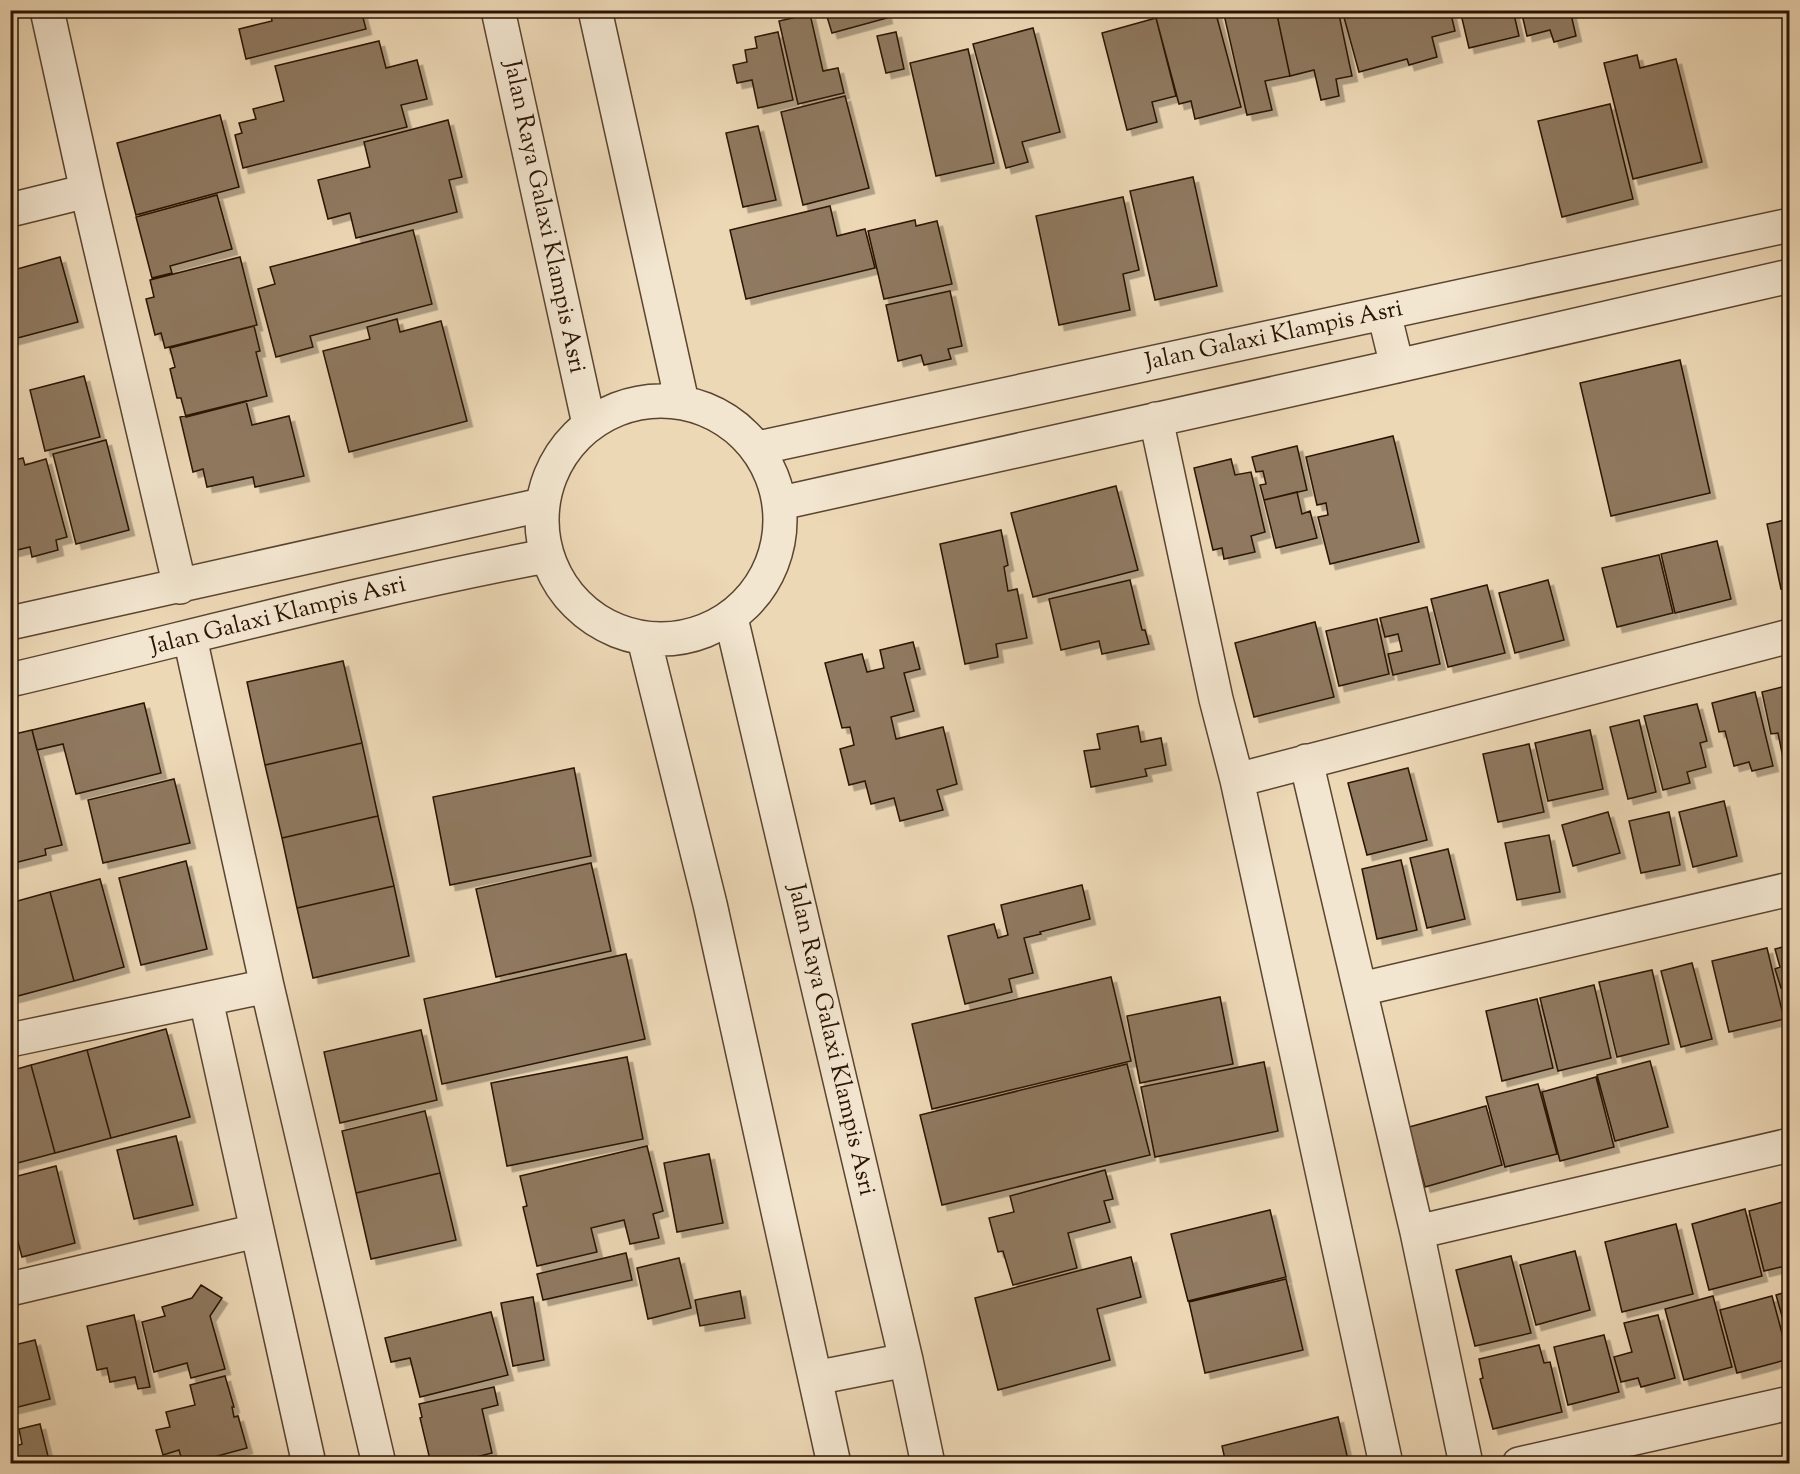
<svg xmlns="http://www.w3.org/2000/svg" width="1800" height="1474" font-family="'Sorts Mill Goudy',serif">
  <defs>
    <filter id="shadow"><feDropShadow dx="5.5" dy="5.5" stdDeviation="0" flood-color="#0004"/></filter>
  </defs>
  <rect width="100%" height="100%" fill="#edd8b6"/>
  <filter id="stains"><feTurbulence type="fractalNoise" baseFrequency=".00333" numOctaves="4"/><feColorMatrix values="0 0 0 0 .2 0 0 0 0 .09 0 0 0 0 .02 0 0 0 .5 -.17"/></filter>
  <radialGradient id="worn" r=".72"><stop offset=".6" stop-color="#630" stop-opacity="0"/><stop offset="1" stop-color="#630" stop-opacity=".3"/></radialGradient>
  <path fill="#8f7960" stroke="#2a1303" stroke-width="1.5" filter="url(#shadow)" d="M270 10H361L366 29 246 59 239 29 272 21Z
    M825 10H885L887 18 832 33Z
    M1187 10H1215L1241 107 1195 119 1191 101 1179 104 1156 18Z
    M1223 10H1276L1290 76 1265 81 1272 110 1247 115Z
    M1276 10H1338L1352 76 1336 79 1339 96 1321 100 1314 70 1290 76Z
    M1342 10H1450L1455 31 1432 37 1437 57 1409 65 1407 59 1359 72Z
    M1460 10H1513L1519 36 1469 48Z
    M1521 10H1570L1576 36 1554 42 1550 30 1527 36Z
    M810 14 823 71 838 68 844 93 798 104 779 21Z
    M1156 18 1176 96 1152 102 1157 122 1127 130 1102 33Z
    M1033 28 1060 132 1022 142 1028 162 1006 168 973 44Z
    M778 32 793 100 758 108 752 80 737 83 733 65 747 62 745 50 757 48 755 37Z
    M896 32 904 69 886 73 877 36Z
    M379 41 386 68 417 60 427 99 401 105 407 127 243 168 235 135 242 133 239 123 256 119 253 109 284 101 275 66Z
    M968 49 994 163 936 176 910 63Z
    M1637 55 1640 68 1676 59 1702 162 1633 179 1604 63Z
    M845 96 869 188 803 205 781 112Z
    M1610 104 1633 199 1562 217 1538 121Z
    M220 115 239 187 136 215 117 143Z
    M448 120 462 177 449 180 457 212 356 238 350 213 328 219 318 180 370 167 364 142Z
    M758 126 776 200 743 207 726 133Z
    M1193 177 1217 286 1155 300 1130 191Z
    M217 195 232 249 170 266 172 273 152 278 136 217Z
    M1123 197 1139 270 1123 274 1130 310 1059 325 1036 216Z
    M830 206 837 236 865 229 875 268 746 299 730 230Z
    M915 220 916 226 937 221 952 284 884 299 868 231Z
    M413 230 432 304 310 336 313 347 276 357 258 289 275 284 270 267Z
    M60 257 78 322 10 340V271Z
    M240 257 257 325 165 348 161 333 155 335 146 299 154 297 150 280Z
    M950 291 962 346 948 349 951 359 924 365 921 355 898 361 886 305Z
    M397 319 400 332 441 321 467 421 349 452 323 351 370 339 367 327Z
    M254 326 260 351 256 352 267 396 186 417 181 398H177L170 369 175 367 170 348Z
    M1680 360 1710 493 1611 516 1580 383Z
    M84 376 100 437 45 451 30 390Z
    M246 401 252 425 289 416 304 476 255 487 253 477 207 487 203 469 193 472 180 417Z
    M1393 436 1419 542 1330 564 1318 517 1328 515 1326 503 1317 505 1306 457Z
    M106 440 129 530 76 544 53 454Z
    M1297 446 1307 490 1264 500 1260 485 1266 484 1263 471 1256 472 1252 457Z
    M23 458 25 465 46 459 67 537 56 540 58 550 32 557 30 547 13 551 10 541V461Z
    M1231 459 1235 475 1251 472 1265 532 1251 536 1255 552 1224 559 1222 548 1213 550 1194 468Z
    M1116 486 1138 570 1033 597 1011 513Z
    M1297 492 1302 514 1310 511 1317 538 1276 548 1264 500Z
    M1790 519V587L1781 589 1767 524Z
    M1001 530 1008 565 1004 567 1008 591 1017 589 1027 638 996 644 998 657 965 664 940 544Z
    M1717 541 1731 599 1675 613 1661 554Z
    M1659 555 1673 613 1617 627 1602 568Z
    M1130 580 1142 630H1145L1149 644 1102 654 1099 641 1061 650 1049 599Z
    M1548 580 1564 640 1515 653 1499 593Z
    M1487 585 1505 653 1448 667 1431 599Z
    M1427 607 1440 664 1393 675 1388 654 1402 651 1398 634 1385 637 1380 618Z
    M1377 619 1389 674 1339 686 1326 631Z
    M1315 622 1334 697 1254 717 1235 643Z
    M913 642 920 669 904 673 914 711 891 717 896 739 943 727 957 784 937 790 943 810 900 821 894 798 871 804 865 781 849 785 840 749 854 745 850 727 842 728 825 663 862 654 867 672 884 668 880 650Z
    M343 661 362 743 265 765 247 682Z
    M1790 685V762L1784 763 1778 733 1771 734 1762 692Z
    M1755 692 1773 766 1752 771 1749 762 1734 766 1725 731 1719 732 1712 703Z
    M144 703 161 773 76 794 63 744 37 750 32 730Z
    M1697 704 1707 741 1700 743 1706 767 1687 772 1690 783 1663 790 1644 716Z
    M1639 720 1656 792 1628 799 1610 727Z
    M1138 726 1141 742 1161 738 1166 765 1145 769 1147 776 1091 787 1084 751 1100 749 1097 734Z
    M32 730 62 845 45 849 46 855 10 864V735Z
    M1590 730 1603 789 1548 801 1535 743Z
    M362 743 378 816 282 838 265 765Z
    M1529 744 1544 812 1498 822 1483 754Z
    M574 768 591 856 450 885 433 797Z
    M1408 768 1427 840 1367 855 1348 783Z
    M174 779 190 843 103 863 88 800Z
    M1724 801 1737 856 1693 867 1679 812Z
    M1608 812 1620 853 1573 866 1562 825Z
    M1669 812 1680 865 1641 873 1629 821Z
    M378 816 394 886 297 908 282 838Z
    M1549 835 1560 892 1517 900 1505 843Z
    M1448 849 1465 919 1427 928 1410 858Z
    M1401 860 1417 930 1377 939 1362 869Z
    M186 861 207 949 141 965 119 878Z
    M591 863 611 951 496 977 476 889Z
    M100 879 124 967 74 981 50 892Z
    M1082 885 1090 919 1040 932 1041 934 1024 938 1033 973 1009 979 1012 992 965 1004 948 936 994 924 998 938 1008 935 1001 905Z
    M394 886 409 956 313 978 297 908Z
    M50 892 74 981 14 997 10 985V903Z
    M1790 945V1003L1785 987 1781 988 1775 969 1780 967 1775 949Z
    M1767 948 1784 1019 1729 1032 1712 961Z
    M626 954 645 1039 442 1084 424 999Z
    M1692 963 1712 1039 1681 1047 1661 971Z
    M1652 970 1669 1044 1617 1057 1599 982Z
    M1111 977 1131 1061 932 1109 912 1024Z
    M1594 985 1611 1058 1558 1071 1540 998Z
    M1220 997 1233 1064 1140 1083 1127 1016Z
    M1537 999 1553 1068 1502 1081 1486 1011Z
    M166 1029 190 1117 111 1138 87 1050Z
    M421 1030 437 1100 340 1123 324 1052Z
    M87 1050 111 1138 55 1153 31 1065Z
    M627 1057 643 1139 507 1166 491 1083Z
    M1650 1061 1668 1127 1615 1141 1597 1075Z
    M1264 1062 1278 1131 1155 1157 1141 1087Z
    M1127 1064 1150 1155 942 1205 920 1115Z
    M31 1065 55 1153 10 1165V1071Z
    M1596 1077 1614 1147 1560 1161 1542 1092Z
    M1538 1084 1557 1154 1505 1167 1486 1097Z
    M1486 1106 1502 1165 1425 1187 1409 1127Z
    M425 1111 440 1173 356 1193 342 1131Z
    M176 1136 193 1205 134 1219 117 1150Z
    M647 1146 663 1211 653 1214 659 1238 630 1244 624 1220 591 1228 597 1252 537 1266 523 1207 527 1206 520 1176Z
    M709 1154 723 1223 677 1232 664 1163Z
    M56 1166 75 1243 22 1257 10 1213V1178Z
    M1105 1170 1113 1199 1104 1201 1110 1222 1068 1233 1077 1268 1013 1285 1003 1251 998 1252 989 1218 1014 1212 1010 1196Z
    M440 1173 456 1240 371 1259 356 1193Z
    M1790 1200V1265L1764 1271 1749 1211Z
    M1745 1209 1762 1276 1709 1290 1692 1224Z
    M1270 1210 1286 1277 1188 1301 1171 1234Z
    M1676 1224 1693 1294 1622 1312 1605 1242Z
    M1575 1251 1590 1310 1536 1325 1520 1265Z
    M626 1253 632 1280 543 1300 537 1274Z
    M1511 1256 1531 1333 1475 1346 1456 1270Z
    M1131 1257 1141 1297 1097 1309 1110 1360 998 1390 975 1298Z
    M679 1258 691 1308 648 1319 637 1268Z
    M1286 1279 1303 1350 1205 1373 1189 1302Z
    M201 1285 222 1298 210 1316 225 1369 191 1378 187 1363 154 1372 142 1322 165 1316 162 1307 192 1298Z
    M740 1291 745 1318 700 1326 695 1300Z
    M1790 1291V1344L1776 1295Z
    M1713 1296 1732 1367 1684 1380 1665 1309Z
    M1772 1296 1789 1359 1737 1373 1720 1310Z
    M533 1297 544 1360 513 1366 501 1303Z
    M491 1312 508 1375 420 1397 410 1358 391 1362 385 1338Z
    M134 1315 150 1387 138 1389 135 1377 110 1382 107 1368 97 1370 87 1326Z
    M1658 1315 1675 1378 1641 1387 1638 1378 1621 1382 1614 1357 1632 1352 1624 1323Z
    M1604 1335 1619 1392 1568 1405 1554 1347Z
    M35 1340 50 1399 10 1409V1346Z
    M1539 1345 1544 1363 1550 1362 1562 1412 1493 1429 1480 1379 1483 1378 1479 1359Z
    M225 1376 234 1407H232L234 1417 238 1416 247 1448 188 1464H183L179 1450 163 1455 156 1430 170 1427 166 1412 195 1405 190 1385Z
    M494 1387 498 1405 482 1409 492 1453 449 1464H431L420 1418 422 1417 419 1404Z
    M1338 1417 1349 1464H1226L1222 1446Z
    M40 1424 50 1464H10V1448L22 1444 19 1429Z"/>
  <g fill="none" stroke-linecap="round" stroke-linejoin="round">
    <g stroke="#5b4430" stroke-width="36">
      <path id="minor" d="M47 10 87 191 180 587
        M498 10 589 424
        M595 10 682 402
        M10 210 87 191
        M1384 313 1397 366
        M542 520a119 119 0 1 1 238 0a119 119 0 1 1-238 0Z
        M1156 419 1216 699 1237 780 1386 1464
        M758 448 1790 225
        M781 503 1397 366 1790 276
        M731 618 906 1360 928 1464
        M10 623 541 505
        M190 638 267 986 379 1464
        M644 639 710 904 834 1464
        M10 680C189 638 366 590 546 556
        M1306 761 1417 1232 1466 1464
        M1237 780 1790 636
        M1361 989 1790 889
        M206 1000 309 1464
        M10 1040 267 986
        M1417 1232 1790 1145
        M10 1289 256 1231
        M815 1378 906 1360
        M1519 1464 1790 1403"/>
    </g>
    <use href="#minor" stroke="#f3e6d0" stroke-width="33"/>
  </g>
  <g text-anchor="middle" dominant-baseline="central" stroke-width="6" stroke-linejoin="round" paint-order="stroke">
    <g font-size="24" fill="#2a1303" stroke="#f3e6d0">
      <text transform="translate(544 217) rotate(78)">Jalan Raya Galaxi Klampis Asri</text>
      <text transform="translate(1274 336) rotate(-12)">Jalan Galaxi Klampis Asri</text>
      <text transform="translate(278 616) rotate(-14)">Jalan Galaxi Klampis Asri</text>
      <text transform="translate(831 1040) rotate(77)">Jalan Raya Galaxi Klampis Asri</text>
    </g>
  </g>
  <rect width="1800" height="1474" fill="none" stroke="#edd8b6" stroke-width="36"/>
  <rect x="12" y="12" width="1776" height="1450" fill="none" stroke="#2a1303" stroke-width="3"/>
  <rect x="18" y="18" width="1764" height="1438" fill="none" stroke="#2a1303" stroke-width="1.5"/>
  <rect width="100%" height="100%" filter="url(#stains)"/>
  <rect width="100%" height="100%" fill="url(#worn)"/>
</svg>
